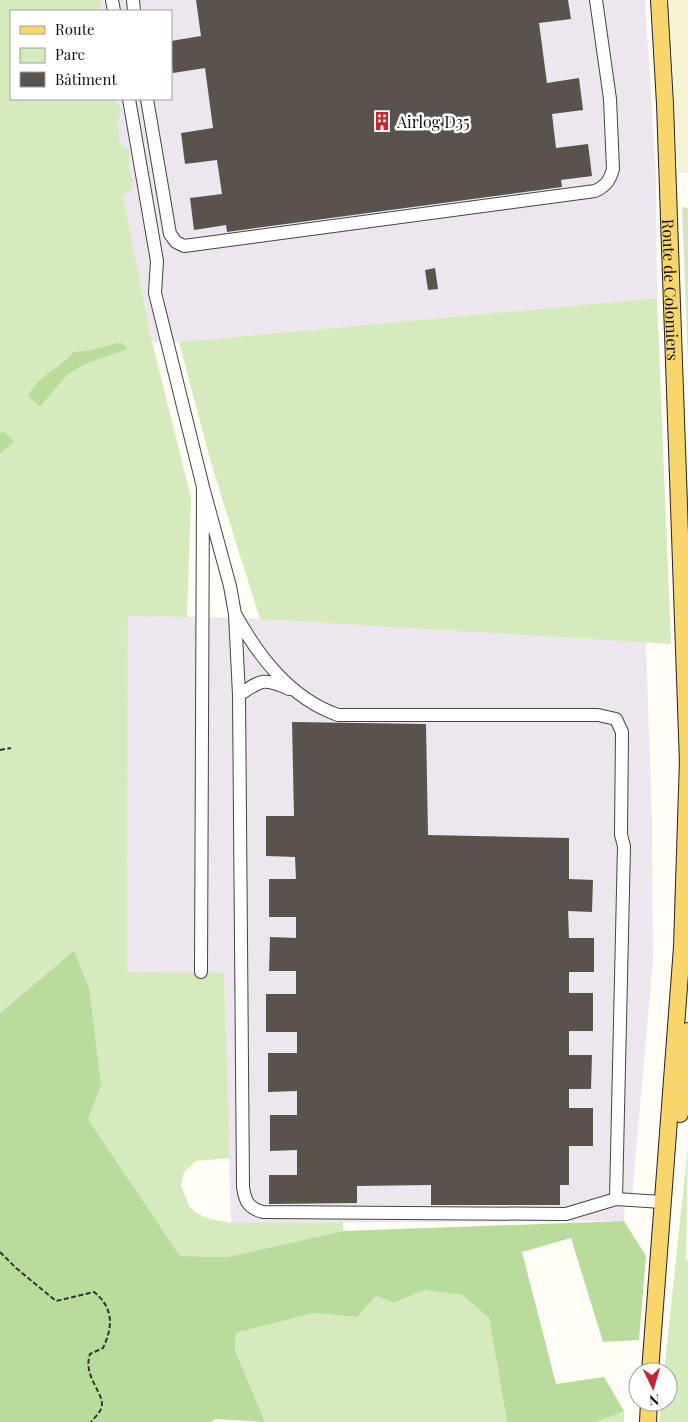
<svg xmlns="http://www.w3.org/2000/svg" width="688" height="1422" font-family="'Playfair Display',serif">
  <rect width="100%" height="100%" fill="#fffdf5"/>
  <path fill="#eee6ef" d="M85 0H645L656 174 657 298 179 342H152L104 99H171V11H87Z
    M128 615 247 618 646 642 652 822 653 961 631 1207H625L624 1221 231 1223 224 973H127Z"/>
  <path fill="#f6f3d4" d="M669 0H688V173H678Z"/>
  <path fill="#d5ebbd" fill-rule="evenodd" d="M0 0H102L99 11H11V99H114L121 109 118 124 119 142 129 151V171L133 180 131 190 123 195 152 342 191 498 187 617 128 616 127 972 224 973 230 1158 196 1161 184 1172 181 1185 189 1206 196 1213 210 1219 231 1223 343 1222V1231L227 1257 180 1256 88 1119 101 1086 74 952 0 1013V454L13 442 4 431 0 433ZM116 343 127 349 86 364 68 374 40 407 28 396C38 375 58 370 73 352L91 350Z
    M657 298 671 644 260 619 211 463 179 342Z
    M688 1146 686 1260 688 1261V1422H659L661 1402H668V1372H664Z
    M424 1290 462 1295 489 1318 507 1422H265L235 1350 236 1333 314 1313 357 1317 376 1296 394 1303Z
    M624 1411V1422H596Z"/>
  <path fill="#b9dc9c" d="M116 343H122L127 349 86 364 68 374 40 407 28 396C38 375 57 371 73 352L91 350Z
    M4 431 14 442 0 454V433Z
    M74 951 89 988 101 1086 88 1119 180 1256 227 1257 343 1231 624 1221 646 1256 639 1340 603 1342 571 1238 522 1252 556 1384 604 1377 624 1411 596 1422H507L489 1318 462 1295 424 1290 394 1303 376 1296 357 1317 314 1313 236 1333 235 1350 265 1422 215 1419 211 1422H0V1013Z"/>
  <path fill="#d9e3c4" d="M682 207 688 208V365Z"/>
  <path fill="#5a524d" d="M196 0H568L571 19 539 23 547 83 579 78 583 110 552 114 556 148 588 144 592 176 561 180 562 187 227 232 226 225 194 230 190 198 222 194 217 160 185 164 181 133 213 128 205 68 173 73 171 59V41L201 36Z
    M435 268 438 289 428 290 425 270Z
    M292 722 426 724 428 835 569 838V879L593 880 592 912 568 911 569 938H594V972H569V993H593V1031H569V1055H592L591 1089H569V1108H593V1146H569V1185H560V1205H431V1185L357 1186V1203L269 1204V1175H297V1150L270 1151V1115H297V1091L268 1092V1053H297V1032H266V994H296V971H269L270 937 296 938V917H269V879H296L295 857 266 856V816H294Z"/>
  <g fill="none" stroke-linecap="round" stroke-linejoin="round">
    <g stroke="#444" stroke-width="14">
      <path id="minor" d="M112 0 114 11
        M133 0 134 11
        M129 99 157 261 155 293 203 487 201 972
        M147 99 170 234 176 242 184 246 595 191C606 186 610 180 613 169L610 99 596 0
        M203 487 230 586 235 614 239 695 243 1187C245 1201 248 1208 263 1212L566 1214 616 1199 624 846 621 835 622 732 616 719 598 715H338C290 698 259 657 235 614
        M239 695C261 680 264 677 289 689
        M616 1199 662 1202"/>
    </g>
    <g stroke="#222" stroke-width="18">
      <g id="major">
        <path id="s1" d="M659 0 665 104 688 764"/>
        <path d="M680 1114 688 1031"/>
        <path d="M650 1372 682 947 688 759"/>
        <path d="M648 1422 649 1402"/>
      </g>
    </g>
    <path stroke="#333" stroke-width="2" stroke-dasharray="5 2.5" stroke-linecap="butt" d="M0 750 11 748
      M0 1252 16 1268 56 1301 94 1292C114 1308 113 1327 103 1348L90 1354C82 1378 107 1394 101 1409 99 1414 94 1418 91 1422"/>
    <use href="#minor" stroke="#fff" stroke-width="12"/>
    <use href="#major" stroke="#f9d66b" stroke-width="16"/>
  </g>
  <defs>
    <g id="building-bare" transform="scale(1.5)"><path d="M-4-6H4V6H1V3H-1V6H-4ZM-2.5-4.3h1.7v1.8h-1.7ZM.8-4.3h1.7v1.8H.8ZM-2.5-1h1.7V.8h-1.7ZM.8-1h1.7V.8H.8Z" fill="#c4262e" stroke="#fff" stroke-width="2.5" paint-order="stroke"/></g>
  </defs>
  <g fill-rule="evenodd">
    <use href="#building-bare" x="382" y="121"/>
  </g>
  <g text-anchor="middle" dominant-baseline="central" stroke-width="5" stroke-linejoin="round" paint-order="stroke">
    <g font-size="16" fill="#111" stroke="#fff" text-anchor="start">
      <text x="397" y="121">Airlog D35</text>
    </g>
    <g font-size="16" fill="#111" stroke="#fff">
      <text stroke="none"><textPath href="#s1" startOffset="290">Route de Colomiers</textPath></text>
    </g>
  </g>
  <rect x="10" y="10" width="162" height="90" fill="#ffffff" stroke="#a0a0a0"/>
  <rect x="20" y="26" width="25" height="8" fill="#f9d66b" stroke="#a0a0a0"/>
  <text x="55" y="35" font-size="15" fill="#111111">Route</text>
  <rect x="20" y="48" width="25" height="15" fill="#d5ebbd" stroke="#a0a0a0"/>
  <text x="55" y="60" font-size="15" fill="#111111">Parc</text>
  <rect x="20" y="72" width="25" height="15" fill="#5a524d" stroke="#a0a0a0"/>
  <text x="55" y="85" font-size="15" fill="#111111">Bâtiment</text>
  <g transform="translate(653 1387) rotate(175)"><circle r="24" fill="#ffffff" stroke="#a0a0a0"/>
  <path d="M0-4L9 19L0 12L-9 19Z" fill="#c4262e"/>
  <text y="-8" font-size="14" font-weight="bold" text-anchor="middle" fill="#111111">N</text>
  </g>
</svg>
